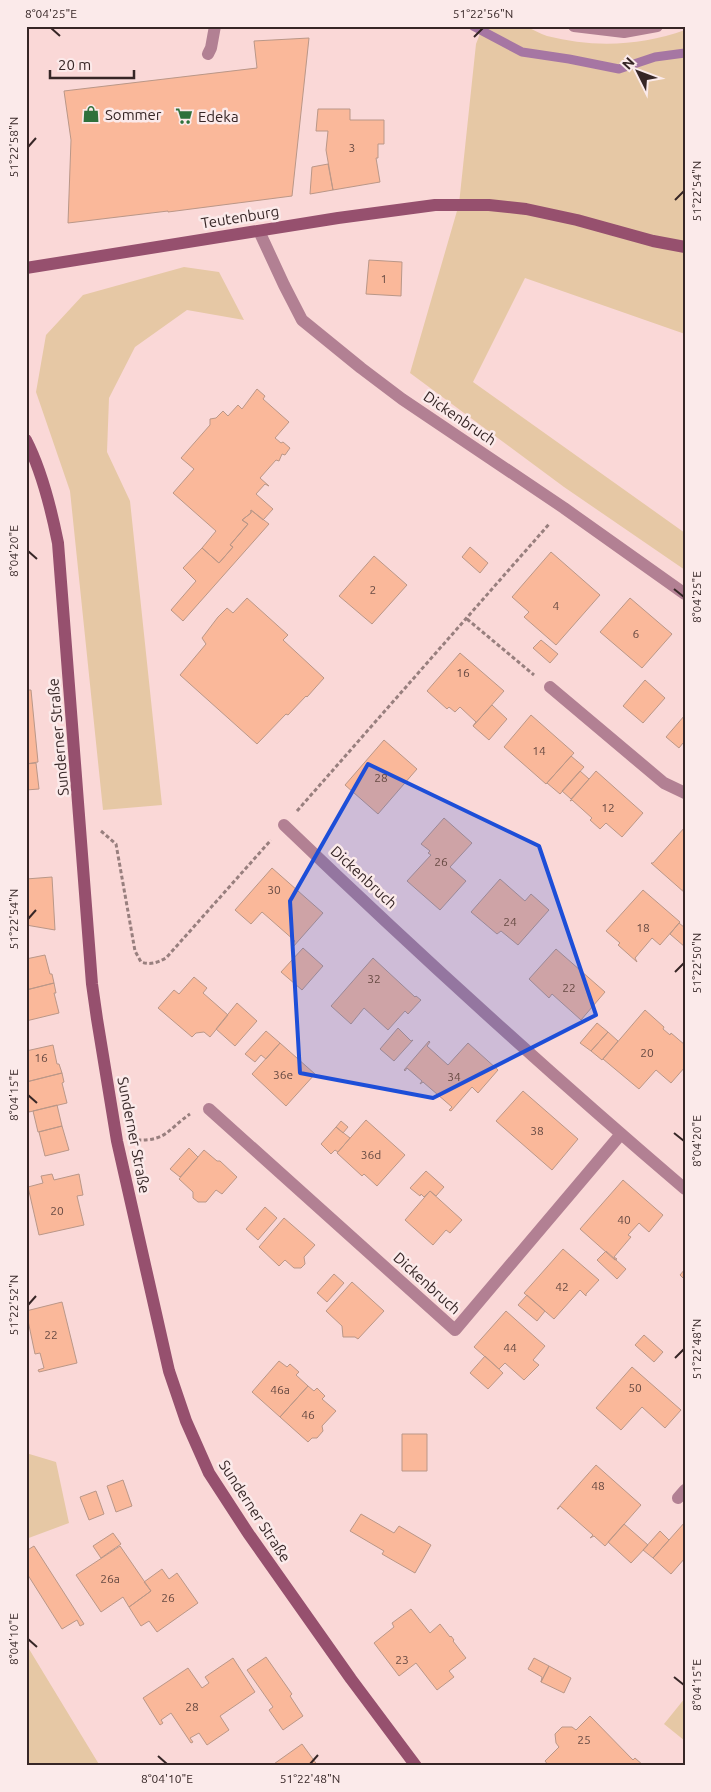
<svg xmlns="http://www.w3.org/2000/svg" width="711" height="1792" font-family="Ubuntu,sans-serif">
  <rect width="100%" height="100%" fill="#fad8d7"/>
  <path fill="#e6c8a5" d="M483 26C496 26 513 23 526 27 533 29 540 34 547 36 593 48 641 46 685 30V334L525 278 473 382 685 533V570L564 487 410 373 459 204 476 44Z
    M184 267 219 272 244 320 187 310 135 347 109 398 107 452 130 501 162 805 103 810 70 491 36 392 46 335 83 295Z
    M26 1453 56 1462 69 1523 26 1539Z
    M26 1644 100 1766H26Z
    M685 1698V1741L664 1724Z"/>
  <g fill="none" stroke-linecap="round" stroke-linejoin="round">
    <path stroke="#a676a3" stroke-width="9" d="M473 26 522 52 569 59 619 69 655 57 685 53"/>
  </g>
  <path fill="#fab89a" stroke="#ba9788" d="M309 38 292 196 168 212V211L68 223 71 140 64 91 257 68 254 41Z
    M318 109H350V120H384V144H378V158H376L380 182 333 190 326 150 328 131H316Z
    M328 164 333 190 310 194 312 167Z
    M369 260 402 262 401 296 366 294Z
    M257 389 265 396 263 399 289 422 275 438 281 443 283 442 290 448 285 455 282 454 279 461 276 460 260 478 269 486 265 484 256 494 273 509 263 520 251 510V513L242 520 248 524 230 545 233 547 219 563 202 548 216 531 173 493 194 469 181 458 210 425V419L216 418 223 411 228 416 238 405 242 409Z
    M251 510 269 524 183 621 171 610 196 581 183 568 202 548 219 563 233 547 230 545 248 524 242 520 251 513Z
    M470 547 488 563 480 573 462 557Z
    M551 552 600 595 556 645 524 617 529 612 512 597Z
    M374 556 407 585 372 624 339 596Z
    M247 598 288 635 283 640 324 678 307 697 306 696 288 715 286 714 257 744 180 675 206 644 202 638 218 617 227 608 233 613Z
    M630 598 672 634 642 668 600 632Z
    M541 640 558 654 550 663 533 648Z
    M460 653 504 691 473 726 476 722 460 707 455 712 449 707 447 709 427 691Z
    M645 680 665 698 643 723 623 706Z
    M26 690H31L38 762 26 764Z
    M492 705 507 719 489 740 473 726Z
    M531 715 574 753 546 784 504 747Z
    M685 715V745L683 743 679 748 666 737Z
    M384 740 417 769 378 814 345 785Z
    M571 756 584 767 560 794 547 783Z
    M36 763 39 789 26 790V764Z
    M580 771 589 779 571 799 562 791Z
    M596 771 643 813 622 837 606 823 600 829 590 820 592 818 572 800 570 801Z
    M444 818 472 843 450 867 466 881 440 910 407 881 431 855 428 853 430 851 421 844Z
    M685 827V887L683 889 685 893 651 863H653Z
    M272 868 323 913 293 947 292 945 295 941 262 912 251 924 235 910Z
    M52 877 55 930 26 925V879Z
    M500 879 525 901 531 894 549 910 518 945 501 931 497 934 471 912Z
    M643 890 680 922 660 945 652 938 635 958 637 962 618 945 620 943 606 931Z
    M679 923 685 928V947L670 934Z
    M303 948 323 966 302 990 281 972Z
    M556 949 605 992 581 1020 552 994 549 998 529 979Z
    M45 955 50 974H52L54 983 26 990V959Z
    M373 958 415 997 416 996 421 1000 408 1014 405 1011 388 1030 364 1008 351 1024 331 1006Z
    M194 977 207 988 203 993 228 1015 210 1037 204 1032 196 1033 192 1037 158 1008 174 990 179 994Z
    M54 983 56 993H54L59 1013 26 1021V990Z
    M237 1003 257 1021 235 1046 216 1029Z
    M645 1010 664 1027 663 1029 670 1035 671 1033 685 1045V1067L671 1083 656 1070 639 1089 603 1059Z
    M597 1023 608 1032 591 1051 580 1043Z
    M398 1028 411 1041 413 1040 394 1061 380 1049Z
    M266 1031 280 1043 266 1059 261 1055 255 1062 245 1054Z
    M608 1032 618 1041 602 1060 591 1051Z
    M429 1041 430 1042 427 1046 448 1065 468 1043 498 1070 478 1093 472 1087 451 1111 449 1110 452 1107 423 1082 420 1084 422 1081 407 1068 405 1071 404 1070Z
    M280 1043 315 1074 286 1106 252 1074Z
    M53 1045 57 1064H59L62 1073 26 1082V1051Z
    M62 1073 64 1082 62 1083 67 1103 29 1112 26 1102V1082Z
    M523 1091 578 1139 552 1170 496 1121Z
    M57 1105 62 1126 38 1132 33 1111Z
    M366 1120 405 1155 377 1186 364 1174 362 1176 337 1153Z
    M341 1121 348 1127 343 1133 336 1127Z
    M62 1126 69 1150 45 1156 39 1132Z
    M336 1127 350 1138 338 1152 335 1150 331 1154 321 1144Z
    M189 1148 198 1157 180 1177 170 1169Z
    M204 1150 217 1161H220L237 1177 222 1194 216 1190 206 1202H198L193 1198V1192L179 1179Z
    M426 1171 444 1187 436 1196 430 1191 424 1197 421 1194 420 1196 410 1188Z
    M52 1174 54 1180 79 1174 83 1195 77 1196 84 1225 39 1235 28 1187 43 1183 41 1176Z
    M623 1180 663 1215 649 1232 639 1223 628 1235 631 1237 614 1257 617 1259 615 1260 580 1229Z
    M430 1191 462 1220 450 1233 446 1230 433 1245 405 1220Z
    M265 1207 277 1218 258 1240 246 1229Z
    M284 1218 315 1245 304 1257 305 1264 301 1268H294L285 1260 279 1266 259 1247Z
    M563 1249 599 1280 586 1294V1296L580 1290 554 1319 524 1293Z
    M606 1251 626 1269 617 1279 597 1260Z
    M685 1269V1280L680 1275Z
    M334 1274 344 1283 327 1302 317 1293Z
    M352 1282 384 1311 358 1339 355 1337H343L342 1326 326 1311Z
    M527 1295 545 1311 537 1321 518 1305Z
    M62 1302 77 1363 39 1372 38 1370 44 1368 40 1353 35 1354 26 1311Z
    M506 1311 545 1346 533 1360 539 1365 524 1380 505 1363 499 1369 474 1347Z
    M644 1335 663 1352 654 1362 635 1345Z
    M485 1356 503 1373 488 1389 470 1373Z
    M279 1361 287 1367 290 1364 299 1372 296 1375 308 1386 280 1417 252 1392Z
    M632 1367 681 1410 665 1428 642 1407 621 1430 596 1408Z
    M308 1386 314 1391 317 1388 325 1396 322 1399 336 1411 322 1426 323 1431 317 1438H312L308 1442 280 1417Z
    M402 1434H427V1471H402Z
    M596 1465 641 1505 605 1546 594 1536 590 1538 593 1535 560 1506 558 1509H557Z
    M123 1480 132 1506 116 1512 107 1486Z
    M96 1491 104 1514 89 1520 80 1497Z
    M361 1514 394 1533 399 1526 431 1545 415 1573 382 1554 384 1551 350 1531Z
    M685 1522V1558L671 1574 653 1558Z
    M624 1524 648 1545 631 1563 608 1542Z
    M660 1531 669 1540 653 1558 643 1550Z
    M113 1533 121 1544 101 1558 93 1546Z
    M34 1546 84 1624 80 1626 77 1620 62 1629 26 1572V1551Z
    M120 1546 151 1591 129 1607 123 1597 101 1612 76 1575Z
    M162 1569 169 1579 177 1573 198 1603 157 1632 149 1621 141 1626 129 1607 151 1591 144 1582Z
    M411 1609 430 1633 440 1624 450 1637 451 1636 454 1640 453 1641 466 1658 449 1671 454 1677 437 1690 416 1663 399 1676 374 1643 394 1627 392 1623Z
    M266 1657 292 1694 290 1696 303 1716 283 1730 269 1710 273 1707 247 1670Z
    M233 1658 255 1692 220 1716 229 1730 207 1745 199 1733 190 1738 193 1742 191 1743 171 1713 161 1720 163 1723 160 1725 143 1698 188 1668 202 1688 209 1683 205 1677Z
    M534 1658 549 1666 541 1682 542 1677 528 1669Z
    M549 1666 571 1678 564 1693 541 1682Z
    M590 1716 633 1760 635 1758 644 1766H549L545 1761 559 1747 556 1743 555 1734 562 1727H572L576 1730Z
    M302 1744 318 1766H271Z"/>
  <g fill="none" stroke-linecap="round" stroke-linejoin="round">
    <path stroke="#987f7e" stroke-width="3" stroke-dasharray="4 2.5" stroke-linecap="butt" d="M467 619 534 675
      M297 811 550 523
      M101 831 116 844 135 951 141 962C150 965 157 963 166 958L271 840
      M137 1140C167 1141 168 1129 190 1114"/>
    <path stroke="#b28093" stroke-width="12" d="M208 54 211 48 215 26"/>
    <path stroke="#b28093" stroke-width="12" d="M574 26 624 32 657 26
      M259 231 284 285 302 320 361 368 402 399 564 508 685 594
      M550 687 664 783 685 793
      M284 825C414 950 548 1072 685 1189
      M209 1109 455 1330 621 1134
      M678 1498 685 1490"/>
    <path stroke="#96506e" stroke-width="12" d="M26 268 338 218 435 205H489L526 209 577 220 653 241 685 247
      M26 440C42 471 51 508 58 543L92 984 97 1019 117 1141 169 1371 186 1421 209 1473 248 1533 351 1679 416 1766"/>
  </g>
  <path fill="#1d4ed8" fill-opacity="0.2" stroke="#1d4ed8" stroke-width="4" stroke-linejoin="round" d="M368 764 539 846 596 1015 433 1098 300 1073 290 901Z"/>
  <path fill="none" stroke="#362626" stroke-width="2" d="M51 28 60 36M474 37 483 28M28 147 36 138M675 200 684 191M28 551 37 559M674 589 684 597M28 919 36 910M675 972 684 963M28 1095 37 1103M674 1133 684 1141M28 1305 36 1296M675 1358 684 1349M28 1639 37 1647M674 1677 684 1685M158 1756 167 1764M310 1764 318 1755"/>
  <defs>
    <g id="shop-bare" transform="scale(1.35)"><path d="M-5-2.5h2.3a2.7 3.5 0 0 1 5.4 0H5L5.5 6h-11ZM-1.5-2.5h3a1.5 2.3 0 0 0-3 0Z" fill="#2e713b" stroke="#fbeaea" stroke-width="2.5" paint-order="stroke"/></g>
    <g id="supermarket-bare" transform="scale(1.35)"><path d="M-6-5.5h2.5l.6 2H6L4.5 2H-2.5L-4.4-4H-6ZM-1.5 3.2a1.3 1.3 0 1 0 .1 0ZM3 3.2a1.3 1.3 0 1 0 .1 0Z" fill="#2e713b" stroke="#fbeaea" stroke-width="2.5" paint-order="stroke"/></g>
  </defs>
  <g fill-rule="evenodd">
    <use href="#shop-bare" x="91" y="114"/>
    <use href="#supermarket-bare" x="184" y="116"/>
  </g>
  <g text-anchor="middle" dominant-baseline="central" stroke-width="5" stroke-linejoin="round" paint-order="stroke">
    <g font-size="12" fill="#674a43">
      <text x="352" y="147">3</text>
      <text x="384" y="278">1</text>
      <text x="373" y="589">2</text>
      <text x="556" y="605">4</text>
      <text x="636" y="633">6</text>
      <text x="463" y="672">16</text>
      <text x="539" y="750">14</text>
      <text x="381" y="777">28</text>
      <text x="608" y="807">12</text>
      <text x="441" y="861">26</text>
      <text x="274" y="889">30</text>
      <text x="510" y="921">24</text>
      <text x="643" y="927">18</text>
      <text x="374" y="978">32</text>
      <text x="569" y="987">22</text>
      <text x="647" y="1052">20</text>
      <text x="41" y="1057">16</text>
      <text x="283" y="1074">36e</text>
      <text x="454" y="1076">34</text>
      <text x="537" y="1130">38</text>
      <text x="371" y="1154">36d</text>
      <text x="57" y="1210">20</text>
      <text x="624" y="1219">40</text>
      <text x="562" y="1286">42</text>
      <text x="51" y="1334">22</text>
      <text x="510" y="1347">44</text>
      <text x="635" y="1387">50</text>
      <text x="280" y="1389">46a</text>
      <text x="308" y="1414">46</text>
      <text x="598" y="1485">48</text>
      <text x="110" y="1578">26a</text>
      <text x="168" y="1597">26</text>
      <text x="402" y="1659">23</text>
      <text x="192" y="1706">28</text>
      <text x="584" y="1739">25</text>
    </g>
    <g font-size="15" fill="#362626" stroke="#fbeaea" text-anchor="start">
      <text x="105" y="114">Sommer</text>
      <text x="198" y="116">Edeka</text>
    </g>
    <g font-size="15" fill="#362626" stroke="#fbeaea">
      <text transform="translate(240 217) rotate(-9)">Teutenburg</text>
      <text transform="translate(460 418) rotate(34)">Dickenbruch</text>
      <text transform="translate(58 737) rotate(-95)">Sunderner Straße</text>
      <text transform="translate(364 877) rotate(43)">Dickenbruch</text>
      <text transform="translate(134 1135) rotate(79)">Sunderner Straße</text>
      <text transform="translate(427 1283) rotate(42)">Dickenbruch</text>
      <text transform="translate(255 1511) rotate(57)">Sunderner Straße</text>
    </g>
  </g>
  <rect width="711" height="1792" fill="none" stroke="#fbeaea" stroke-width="55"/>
  <g transform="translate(638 72) rotate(312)" stroke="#fbeaea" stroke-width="4" paint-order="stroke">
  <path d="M0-4L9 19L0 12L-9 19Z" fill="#362626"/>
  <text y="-8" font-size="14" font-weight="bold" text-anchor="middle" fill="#362626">N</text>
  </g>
  <path d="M50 70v8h84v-8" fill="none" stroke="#362626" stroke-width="2.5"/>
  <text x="58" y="70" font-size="15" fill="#362626" stroke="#fbeaea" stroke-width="4" paint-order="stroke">20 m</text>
  <rect x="28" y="28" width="656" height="1736" fill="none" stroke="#362626" stroke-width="2"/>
  <g font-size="12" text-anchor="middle" fill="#362626">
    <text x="51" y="18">8°04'25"E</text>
    <text x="483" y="18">51°22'56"N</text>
    <text transform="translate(14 147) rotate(-90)" y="4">51°22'58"N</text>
    <text transform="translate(697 191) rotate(-90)" y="4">51°22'54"N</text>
    <text transform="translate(14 551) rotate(-90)" y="4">8°04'20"E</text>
    <text transform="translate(697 597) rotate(-90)" y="4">8°04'25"E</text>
    <text transform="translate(14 919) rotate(-90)" y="4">51°22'54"N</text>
    <text transform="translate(697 963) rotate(-90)" y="4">51°22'50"N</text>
    <text transform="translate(14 1095) rotate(-90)" y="4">8°04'15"E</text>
    <text transform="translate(697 1141) rotate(-90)" y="4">8°04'20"E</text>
    <text transform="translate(14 1305) rotate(-90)" y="4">51°22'52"N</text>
    <text transform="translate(697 1349) rotate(-90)" y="4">51°22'48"N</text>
    <text transform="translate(14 1639) rotate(-90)" y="4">8°04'10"E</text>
    <text transform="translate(697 1685) rotate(-90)" y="4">8°04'15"E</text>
    <text x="167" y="1783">8°04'10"E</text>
    <text x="310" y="1783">51°22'48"N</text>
  </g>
</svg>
